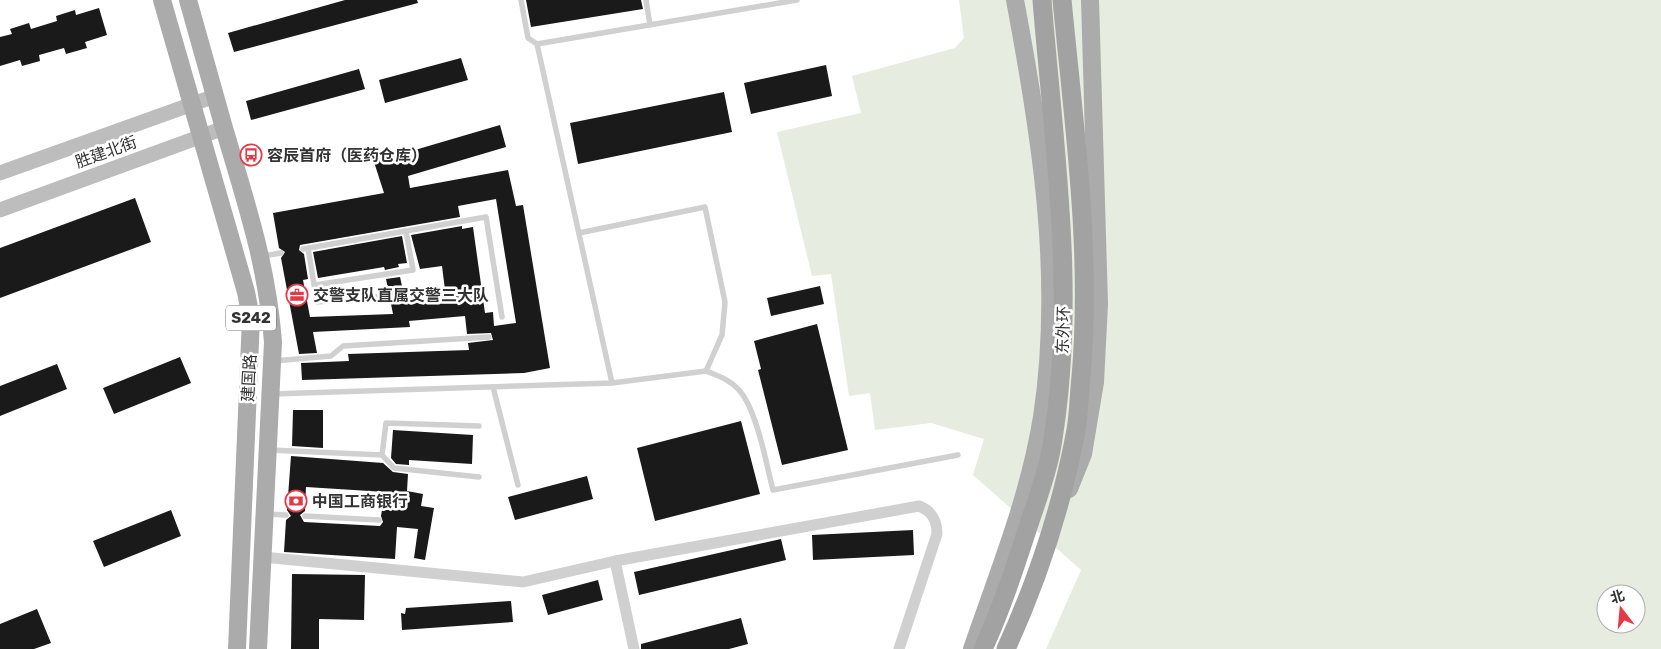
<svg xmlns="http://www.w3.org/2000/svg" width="1661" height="649" font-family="Rubik,'Noto Sans SC',sans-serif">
  <rect width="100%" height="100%" fill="#fff"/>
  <path fill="#e6ecdf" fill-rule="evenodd" d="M959 0H1661V649H1046L1081 570 973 475 984 439 931 423 875 430 870 393 849 396 831 274 812 276 777 132 861 113 852 76 955 48 964 38ZM1606 594H1636V624H1606Z"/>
  <path fill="#1a1a1a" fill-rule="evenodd" d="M345 0H417L418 3 234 52 228 33Z
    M526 0H641L643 9 531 27Z
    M99 8 107 35 85 42 87 48 66 54 64 48 39 55 40 61 22 66 20 60 0 66V37L12 34 10 29 29 23 31 29 57 21 56 16 75 10 76 15Z
    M461 58 468 80 385 103 379 80Z
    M826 65 832 96 751 114 744 83Z
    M359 69 365 89 251 120 246 101Z
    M724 92 732 132 578 164 570 123Z
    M500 125 506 147 408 176 410 188 508 170 516 206 523 205 550 368 524 373 302 380 301 363 349 361 348 354 469 350 468 343 493 340 491 333 467 334 465 316 409 321 410 327 313 332 317 353 299 354 281 258 285 252 279 248 273 213 384 193 374 162ZM496 199 516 323 494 326 493 312 485 313 473 227 462 229V226L411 235 420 269 442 266 445 290 404 295 400 277 386 279 393 314 310 317 303 280 308 279 304 254 299 250 300 245 460 217 458 206Z
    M135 198 151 242 0 298V248Z
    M402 236 407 263 398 264 399 267 385 270 384 267 318 278 313 252Z
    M820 286 824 304 771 316 767 298Z
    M817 324 848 450 782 465 758 370 761 369 754 341Z
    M180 357 191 383 114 414 103 388Z
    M57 364 67 389 0 416V386Z
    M293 410H323V448L292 446Z
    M741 421 760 494 655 521 637 448Z
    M393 430 473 435 472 464 409 460V465L396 464 391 458Z
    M291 456 383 463 393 472 408 474 407 491 423 494 421 506 434 508 425 560 414 558 418 529 397 527 395 559 284 552 286 520 291 516 287 510ZM306 487 385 492 381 516 383 522 380 526 304 522 300 515 305 511Z
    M587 476 593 499 515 520 508 497Z
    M171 510 181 536 104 567 93 541Z
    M913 530 914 555 813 560 812 535Z
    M781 539 786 560 639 595 634 572Z
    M292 574 365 575 364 620 319 619V649H291Z
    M598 580 603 600 548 615 542 595Z
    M511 601 513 622 402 630 401 613 405 614 406 608Z
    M37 609 51 643 34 649H0V624Z
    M741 618 748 644 729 649H641V644Z"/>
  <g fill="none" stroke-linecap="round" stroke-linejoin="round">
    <path stroke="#d0d0d0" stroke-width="5.5" d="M521 0 528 38 537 44
      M646 0 650 25
      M308 248 317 302 385 296
      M303 249 486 217 502 317
      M263 256 281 253
      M315 285 413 270 406 231
      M274 361 331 356 343 346 489 337
      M706 371C719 376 730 380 739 390 757 410 766 463 773 490L958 455
      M612 383 537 44 797 0
      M493 387 518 485
      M272 394 612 383 706 371 722 335 725 302 705 207 579 233
      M270 450 382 455 394 468 479 477
      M382 455 386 423 479 426
      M266 514 286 515
      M305 516 379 520"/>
    <path stroke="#d0d0d0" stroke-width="11" d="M262 557 523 582 615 561 634 649
      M615 561 919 506C932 511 937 520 937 534L899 649"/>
    <path stroke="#bdbdbd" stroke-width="15" d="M0 173 215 96
      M0 210 224 128"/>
    <path stroke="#ababab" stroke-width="18" d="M162 0 246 292 251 318 237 649
      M188 0C200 43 212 85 224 128 246 203 267 264 273 342L258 649
      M1069 489 1083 454 1095 382 1099 304 1090 0
      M972 649C998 573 1029 498 1042 417 1063 278 1041 138 1015 0"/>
    <path stroke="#a2a2a2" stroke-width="19" d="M983 649C1002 608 1016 564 1030 521 1038 497 1048 471 1052 445 1077 295 1054 149 1042 0
      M1006 649C1038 579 1062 506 1076 430 1079 413 1079 395 1081 377 1092 252 1074 125 1062 0"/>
  </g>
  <defs>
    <g id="bus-ring" transform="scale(1.125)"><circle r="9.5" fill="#fff" stroke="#e63946" stroke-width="1.5"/><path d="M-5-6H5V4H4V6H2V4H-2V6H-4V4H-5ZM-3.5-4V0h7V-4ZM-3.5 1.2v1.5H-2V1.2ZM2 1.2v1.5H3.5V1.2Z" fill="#e63946"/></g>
    <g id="office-ring" transform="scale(1.125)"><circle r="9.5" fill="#fff" stroke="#e63946" stroke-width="1.5"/><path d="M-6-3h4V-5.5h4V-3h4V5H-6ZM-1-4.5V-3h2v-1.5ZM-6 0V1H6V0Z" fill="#e63946"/></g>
    <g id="bank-ring" transform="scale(1.125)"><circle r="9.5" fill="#fff" stroke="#e63946" stroke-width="1.5"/><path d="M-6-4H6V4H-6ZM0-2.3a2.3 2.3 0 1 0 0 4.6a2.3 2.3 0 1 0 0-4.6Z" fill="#e63946"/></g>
  </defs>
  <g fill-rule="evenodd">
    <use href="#bus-ring" x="251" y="155"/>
    <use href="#office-ring" x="297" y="295"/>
    <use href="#bank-ring" x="296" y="501"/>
  </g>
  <g text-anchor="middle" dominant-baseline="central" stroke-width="5" stroke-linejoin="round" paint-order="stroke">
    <rect fill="#fff" stroke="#707070" stroke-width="1" x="226" y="305.5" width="50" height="25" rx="4"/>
    <g font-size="15" font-weight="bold" fill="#333">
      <text x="251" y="318">S242</text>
    </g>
    <g font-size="16" fill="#333" stroke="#fff">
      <text transform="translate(106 152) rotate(-20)">胜建北街</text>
      <text transform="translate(1063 330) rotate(-88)">东外环</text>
      <text transform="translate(249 378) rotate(-87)">建国路</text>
    </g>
    <g font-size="16" font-weight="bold" fill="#333" stroke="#fff" text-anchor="start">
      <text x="267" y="155">容辰首府（医药仓库）</text>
      <text x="313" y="295">交警支队直属交警三大队</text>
      <text x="312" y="501">中国工商银行</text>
    </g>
  </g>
  <g transform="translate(1621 609) rotate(344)"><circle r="24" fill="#ffffff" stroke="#adadad"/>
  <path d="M0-4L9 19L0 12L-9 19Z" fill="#e63946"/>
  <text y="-8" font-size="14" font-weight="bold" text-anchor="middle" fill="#333333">北</text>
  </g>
</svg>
